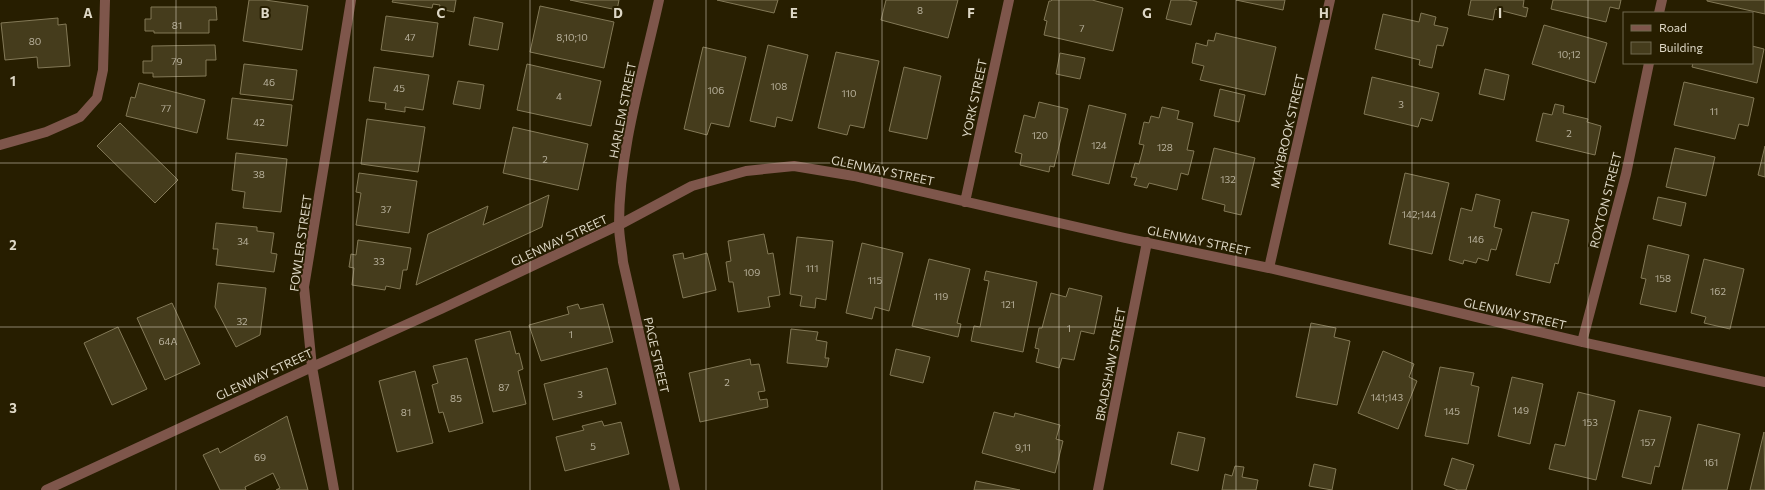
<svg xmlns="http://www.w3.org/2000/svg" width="1765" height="490" font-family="Commissioner,sans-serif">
  <rect width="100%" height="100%" fill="#271e00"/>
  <path fill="#453c1c" stroke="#837957" d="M249 0H265L308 6 302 50 243 41Z
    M393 0H456L454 12 439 9 440 5 433 4 432 8 392 2Z
    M570 0H619L617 10Z
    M717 0H778L774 13Z
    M886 0H958L948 38 881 20Z
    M1052 0H1092L1123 8 1113 51 1044 35 1047 21 1044 20 1049 1H1051Z
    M1171 0H1188L1197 2 1191 25 1166 19Z
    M1236 0H1285L1283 10Z
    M1471 0H1524L1523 7 1528 8 1526 17 1495 9 1493 20 1468 15Z
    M1553 0H1621L1619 9 1610 7 1606 22 1551 9Z
    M1707 0H1765V14L1707 1Z
    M540 6 614 22 604 68 530 52Z
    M151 7H216L217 20H209V33H154V31H145V19H151Z
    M1421 13 1436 17 1434 25 1448 28 1443 46 1437 45 1432 68 1419 65 1420 60 1375 49 1383 14 1419 22Z
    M386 16 438 23 433 57 381 50Z
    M474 17 503 23 498 50 469 45Z
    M58 18V25L66 24 70 66 38 68 37 57 5 60 1 23Z
    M1544 25 1607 43 1595 83 1532 64Z
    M1216 33 1276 47 1265 95 1200 80 1204 66 1192 63 1196 43 1207 46 1208 40 1214 41Z
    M215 45 216 60H206V76L153 77V73H143V61H152V46Z
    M768 45 808 55 792 121 777 117 775 127 750 121Z
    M1752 46 1764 49 1757 83 1692 67 1693 63H1752Z
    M703 47 746 57 729 127 711 123 707 135 684 129Z
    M836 52 879 61 864 128 850 125 847 135 818 128Z
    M1060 53 1085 58 1080 79 1056 74Z
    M244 64 297 70 293 100 240 94Z
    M527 64 601 81 591 126 517 110Z
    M374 67 429 75 423 110 405 107V112L385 109 386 103 369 101Z
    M904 67 941 76 927 139 889 131Z
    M1485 69 1509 75 1504 100 1479 94Z
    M1372 77 1439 93 1432 121 1421 118 1418 127 1364 114Z
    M458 81 484 85 480 109 453 104Z
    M1684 82 1754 98 1748 126 1739 124 1735 139 1674 125Z
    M139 83 205 100 197 133 126 116 131 97 135 98Z
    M1220 89 1245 95 1239 122 1214 116Z
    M232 98 292 105 287 146 227 139Z
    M1039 102 1068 109 1054 167 1050 166 1049 172 1020 165 1022 154 1015 152 1024 115 1035 118Z
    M1555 104 1564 106 1563 113 1588 119 1587 122 1601 126 1595 155 1536 141 1543 113 1552 115Z
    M1089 105 1126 114 1109 184 1072 175Z
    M1162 107 1179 111 1177 119 1193 123 1187 150 1194 151 1188 175 1181 173 1177 190 1149 183 1147 188 1134 185 1137 178 1131 177 1135 163 1139 164 1144 145 1139 144 1144 122 1149 123 1151 116 1159 118Z
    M367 119 425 127 418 172 361 164Z
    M120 123 178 180 155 203 97 146Z
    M513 127 588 144 578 190 503 173Z
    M1765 146V177L1758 175Z
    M1214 148 1255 158 1241 215 1224 211 1225 205 1202 199Z
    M1675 148 1715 157 1706 196 1666 187Z
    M236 153 287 159 281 212 243 208 245 192 232 190Z
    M359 173 417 181 409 233 356 225 361 193 356 192Z
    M1405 173 1449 183 1432 254 1389 244Z
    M1476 194 1500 200 1494 227 1502 229 1496 250 1491 249 1488 261 1478 258 1476 263 1464 260 1463 264 1449 260 1461 208 1472 211Z
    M549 195 542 227 416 285 428 234 488 206 483 225Z
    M1658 197 1686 203 1681 226 1653 219Z
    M1532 212 1569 220 1558 264 1555 263 1550 283 1516 275Z
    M216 223 257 227V231L274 233 271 253 277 254 274 272 216 265 218 249H213Z
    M764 234 768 254 773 253 780 295 768 297 770 307 738 312 733 282H729L726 262 731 261 728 241Z
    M797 237 833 241 826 300 816 298 815 308 800 306 802 296 790 294Z
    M358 240 411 248 407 270H403L400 289 386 286 385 290 352 285 354 268 349 267 351 254 356 255Z
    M862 243 903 253 889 311 875 307 872 319 846 313Z
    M1648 245 1689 255 1676 312 1640 304 1646 279 1641 278Z
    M683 253 684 259 707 253 716 290 683 298 673 255Z
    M929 259 970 269 957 323 961 324 958 337 912 326Z
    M1704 259 1744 269 1730 329 1704 323 1706 317 1691 313Z
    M986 271 1037 282 1023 352 971 341 974 326 980 327 989 281 984 280Z
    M218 283 266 288 260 335 236 347 215 307Z
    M1069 288 1102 296 1094 334 1081 331 1074 360 1062 358 1059 368 1036 362 1039 349 1035 348 1039 328H1042L1051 293 1066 297Z
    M172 303 200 364 165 380 137 318Z
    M578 304 580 309 603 304 613 342 541 361 529 325 569 314 567 307Z
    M1311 323 1336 328 1334 337 1350 341 1337 405 1296 397Z
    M118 327 147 389 112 405 84 343Z
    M791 329 818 332 816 340 827 342 825 358H829L827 367 787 363Z
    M510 331 516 354 519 353 523 369 518 371 526 404 493 412 475 340Z
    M896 349 930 357 923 383 890 375Z
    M1383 351 1414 364 1409 377 1417 381 1398 429 1358 413Z
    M467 358 483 423 449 432 443 412 439 413 432 385 438 383 433 366Z
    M750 359 751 365 759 364 765 391 758 392 760 400 767 399 768 407 700 422 689 373Z
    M1440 367 1474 373 1471 385 1479 387 1468 444 1425 436Z
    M607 368 616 404 553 420 544 384Z
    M415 371 433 443 397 452 379 381Z
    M1512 377 1543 384 1530 444 1498 436Z
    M1578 392 1615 401 1596 480 1549 469 1555 444 1565 446Z
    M1639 410 1671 417 1659 467 1655 466 1651 484 1622 477Z
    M994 412 1014 417 1015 413 1060 425 1056 439 1063 441 1055 473 982 453Z
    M287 416 308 490H276L280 488 273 473 245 487 246 490H220L203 455 218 448 220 453Z
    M602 421 604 426 621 422 629 454 565 471 556 437 584 430 582 426Z
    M1698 424 1740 434 1727 490H1682Z
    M1178 432 1205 438 1198 471 1171 464Z
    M1764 432 1765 490H1750Z
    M1452 458 1474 465 1466 490H1458L1444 485Z
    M1314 464 1336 469 1332 490 1309 486Z
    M1235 466 1244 467 1242 477 1258 480 1256 490H1222L1225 474 1232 476Z
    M976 481 1020 490H974Z"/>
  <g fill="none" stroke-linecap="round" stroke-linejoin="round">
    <path stroke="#7e564b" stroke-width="10" d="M659 0C643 73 619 149 619 225 619 237 622 250 623 262L675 490
      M1659 13 1662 0
      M0 145 46 132 80 117 97 98 103 70 105 0
      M965 202 1009 0
      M1269 268 1330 0
      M1582 342 1626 174 1649 63
      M46 490 312 367 441 309 619 225 692 186 746 171 794 166 854 176 1125 238 1269 268 1582 342 1765 382
      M334 490 312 367 304 287 351 0
      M1098 490 1147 242"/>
  </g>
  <path fill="none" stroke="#ded8c6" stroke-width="1" stroke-opacity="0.55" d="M176 0V490M353 0V490M530 0V490M706 0V490M882 0V490M1059 0V490M1236 0V490M1412 0V490M1588 0V490M0 163H1765M0 327H1765"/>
  <g text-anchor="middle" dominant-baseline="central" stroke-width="4" stroke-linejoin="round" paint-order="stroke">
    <g font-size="10" fill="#b8b19c">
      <text x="920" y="10">8</text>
      <text x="177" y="25">81</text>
      <text x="1082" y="28">7</text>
      <text x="410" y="37">47</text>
      <text x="572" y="37">8,10;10</text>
      <text x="35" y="41">80</text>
      <text x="1569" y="54">10;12</text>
      <text x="177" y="61">79</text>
      <text x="269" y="82">46</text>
      <text x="779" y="86">108</text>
      <text x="399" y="88">45</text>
      <text x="716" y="90">106</text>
      <text x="849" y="93">110</text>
      <text x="559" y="96">4</text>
      <text x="1401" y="104">3</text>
      <text x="166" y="108">77</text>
      <text x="1714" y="111">11</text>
      <text x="259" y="122">42</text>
      <text x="1569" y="133">2</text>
      <text x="1040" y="135">120</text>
      <text x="1099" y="145">124</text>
      <text x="1165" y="147">128</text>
      <text x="545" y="159">2</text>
      <text x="259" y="174">38</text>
      <text x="1228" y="179">132</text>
      <text x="386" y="209">37</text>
      <text x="1419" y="214">142;144</text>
      <text x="1476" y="239">146</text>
      <text x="243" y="241">34</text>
      <text x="379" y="261">33</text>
      <text x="812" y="268">111</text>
      <text x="752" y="272">109</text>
      <text x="1663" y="278">158</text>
      <text x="875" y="280">115</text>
      <text x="1718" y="291">162</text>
      <text x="941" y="296">119</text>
      <text x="1008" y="304">121</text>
      <text x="242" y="321">32</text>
      <text x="1069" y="328">1</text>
      <text x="571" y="334">1</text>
      <text x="168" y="341">64A</text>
      <text x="727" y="382">2</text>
      <text x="504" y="387">87</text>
      <text x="580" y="394">3</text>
      <text x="1387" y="397">141;143</text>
      <text x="456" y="398">85</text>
      <text x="1521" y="410">149</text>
      <text x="1452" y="411">145</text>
      <text x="406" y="412">81</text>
      <text x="1590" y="422">153</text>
      <text x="1648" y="442">157</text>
      <text x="593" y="446">5</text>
      <text x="1023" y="447">9,11</text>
      <text x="260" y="457">69</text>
      <text x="1711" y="462">161</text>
    </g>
    <g font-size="12" fill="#ded8c6" stroke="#271e00">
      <text transform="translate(974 98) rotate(-78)">YORK STREET</text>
      <text transform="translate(622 110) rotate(-79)">HARLEM STREET</text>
      <text transform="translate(1287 131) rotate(-77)">MAYBROOK STREET</text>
      <text transform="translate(883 170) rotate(12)">GLENWAY STREET</text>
      <text transform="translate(1605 200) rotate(-76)">ROXTON STREET</text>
      <text transform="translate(559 240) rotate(-25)">GLENWAY STREET</text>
      <text transform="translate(1199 240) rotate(12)">GLENWAY STREET</text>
      <text transform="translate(300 243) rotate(-82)">FOWLER STREET</text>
      <text transform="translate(1515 313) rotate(13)">GLENWAY STREET</text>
      <text transform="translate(657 355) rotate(77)">PAGE STREET</text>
      <text transform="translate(1110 364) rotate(-79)">BRADSHAW STREET</text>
      <text transform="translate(264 374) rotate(-25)">GLENWAY STREET</text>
    </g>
  </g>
  <g font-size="13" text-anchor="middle" font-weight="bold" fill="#ded8c6" stroke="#271e00" stroke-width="4" stroke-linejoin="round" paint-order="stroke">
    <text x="88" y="18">A</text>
    <text x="265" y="18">B</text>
    <text x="441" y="18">C</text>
    <text x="618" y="18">D</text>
    <text x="794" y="18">E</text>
    <text x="971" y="18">F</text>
    <text x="1147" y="18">G</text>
    <text x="1324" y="18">H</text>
    <text x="1500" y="18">I</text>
    <text x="13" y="86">1</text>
    <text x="13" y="250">2</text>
    <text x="13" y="413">3</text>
  </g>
  <rect x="1623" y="12" width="130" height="52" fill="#271e00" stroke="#70684f"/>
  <rect x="1631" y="25" width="20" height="6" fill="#7e564b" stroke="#70684f"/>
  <text x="1659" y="32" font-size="12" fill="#ded8c6">Road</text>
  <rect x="1631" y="42" width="20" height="12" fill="#453c1c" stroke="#70684f"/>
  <text x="1659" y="52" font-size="12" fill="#ded8c6">Building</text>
</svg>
